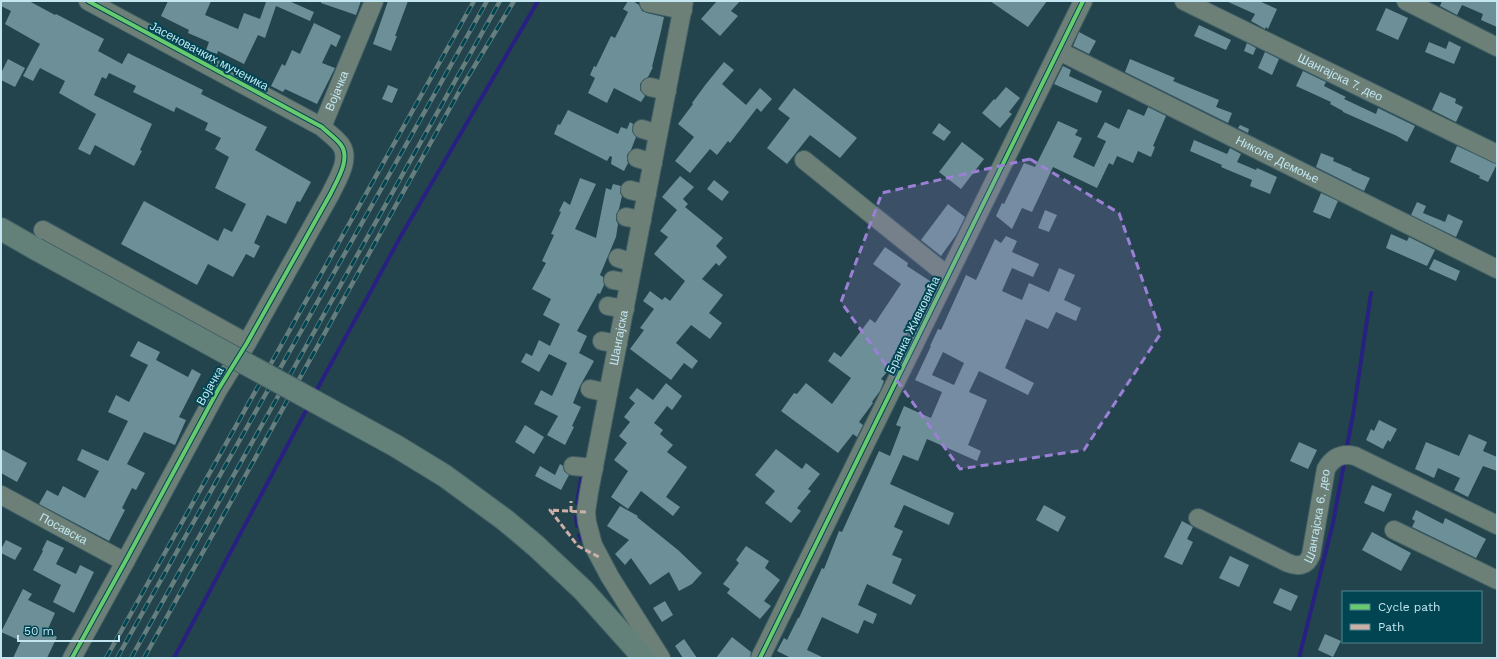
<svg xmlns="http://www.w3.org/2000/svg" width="1498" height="659" font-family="'Work Sans',sans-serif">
  <rect width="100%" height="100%" fill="#23444c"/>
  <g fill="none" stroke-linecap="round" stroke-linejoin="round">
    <path stroke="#282181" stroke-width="4" d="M315 393 402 234 538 1
      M1346 451 1353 415 1371 293
      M577 503 582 473
      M576 517 577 526
      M579 535 581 540
      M174 658 309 405
      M1299 658 1333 523 1344 464"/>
  </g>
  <path fill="#6d8f97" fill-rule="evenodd" d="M1 1H29L55 15 56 14 104 39 98 51 122 64 128 53 203 90 201 94 267 127 255 150 311 182 300 202 297 201 286 224 267 215 254 243 260 246 254 258 246 254 233 277 208 264 197 285 121 244 144 201 218 241 224 228 232 232 246 204 215 188 229 157 215 149 221 138 205 130 208 123 176 107 174 112 133 92 136 86 109 73 106 79 102 77 94 95 152 124 140 150 142 151 134 166 95 145 90 155 78 149 96 114 59 93 65 81 40 68 33 81 23 76 40 44 5 24 11 11 1 6Z
    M168 1H211L205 15 238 29 244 13 260 19 266 2 264 1H289L314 12 310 21 276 6 265 38 258 35 244 64 218 51 217 54 206 50 209 42 188 33 189 30 161 16Z
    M321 1H361L356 15 321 3Z
    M388 1H408L395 36H397L391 51 373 44Z
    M628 1H633L639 5 642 11 647 13 664 17 661 31 652 67H653L648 77 643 80 640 84V90L645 96 641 102 614 88 607 103 588 93 595 78 590 75 594 66 596 67 611 36 615 38 628 12 623 9Z
    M717 1H740L731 11 738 16 720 36 701 19Z
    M990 1H1047L1028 27Z
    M1226 1H1259L1277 9 1268 29 1266 27 1265 29 1251 21 1255 14Z
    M1442 1H1497V27L1481 20 1483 14 1462 5 1457 15 1440 6Z
    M1386 8 1408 18 1398 40 1376 30Z
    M314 23 341 36 336 47 331 44 322 63 335 68 317 104 285 89 283 92 271 86 282 64 285 66 292 50 300 54Z
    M1199 25 1231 40 1226 50 1194 36Z
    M1079 32 1096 41 1089 54 1073 46Z
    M1449 41 1461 47 1454 64 1425 52 1429 42 1446 49Z
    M1247 43 1256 48 1253 55 1244 51Z
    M1265 52 1279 59 1272 75 1258 68Z
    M8 59 25 68 15 87 1 80V73Z
    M1130 59 1175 78 1173 81 1219 100 1216 107 1232 113 1228 123 1125 72Z
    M724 62 734 70 722 84 746 105 760 88 772 99 761 112 757 108 730 143 728 141 717 155 710 149 690 173 675 161 694 137 678 124 693 104 692 103 706 84Z
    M1063 66 1071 70 1069 76 1102 91 1097 103 1054 84Z
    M1303 71 1326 82 1324 86 1346 97 1344 99 1376 114 1378 108 1415 126 1407 142 1397 136 1343 112V111L1330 104 1331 102 1296 86Z
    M388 85 398 89 392 103 382 99Z
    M1006 87 1020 98 1009 112 1012 114 1000 128 982 113 994 99 995 100Z
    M794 88 857 138 840 158 810 135 787 164 767 148 790 118 778 109Z
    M1440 92 1456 99 1455 103 1463 107 1456 122 1432 110Z
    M1148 107 1166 116 1153 146 1155 147 1151 157 1138 151 1133 163 1117 156 1113 165 1109 163 1097 188 1053 167 1032 212 1022 208 1012 229 996 216 1002 203 1004 204 1024 163 1035 167 1058 121 1078 130 1075 135 1082 138 1073 157 1094 167 1106 141 1097 137 1105 122 1119 129 1128 109 1144 116Z
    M568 110 618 134 621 127 627 129 630 122 633 124 632 131 636 137 631 150 627 155V160L628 163 624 171 611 164 612 157 610 156 607 161 554 134 558 124 560 125Z
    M939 123 951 132 944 141 932 133Z
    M1240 125 1249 129 1248 133 1238 128Z
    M1194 140 1227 154 1230 148 1241 154 1237 162 1256 170 1257 168 1277 177 1270 194 1250 186 1252 180 1221 167 1222 165 1190 151Z
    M962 142 984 159 961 189 939 172Z
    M1457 146 1497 164 1488 182 1479 178 1480 176 1450 162Z
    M1321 153 1334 158 1333 161 1352 169 1351 170 1370 178 1364 191 1316 167Z
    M680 176 694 187 683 199 688 204 685 207 723 238 716 246 727 257 719 266 716 263 702 279 723 295 709 313 722 323 710 339 691 325 676 343 698 361 692 369 684 363 671 380 630 349 644 330 640 328 654 309 643 301 650 291 662 300 665 297 670 301 685 281 654 254 668 237 660 231 677 210 662 197Z
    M580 178 596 184 575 229 596 238 606 188 611 190 613 184 621 186 620 193 622 196 619 209 616 215V220L618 224 616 237 600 275 603 277 604 285 600 294 598 293 577 331 587 336 579 353 594 361 580 386 573 403 581 407 572 426 574 427 565 445 547 435 558 416 534 404 541 390 552 396 567 363 549 354 539 372 521 362 526 353 532 356 539 340 550 346 560 324 543 315 551 299 532 289 546 263 542 261 554 235 551 234 561 212 559 211 564 201 570 205Z
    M714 180 729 192 722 201 707 189Z
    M1321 193 1338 201 1330 219 1313 212Z
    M1417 202 1426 206 1423 213 1445 222 1448 214 1463 221 1456 237 1411 215Z
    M948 204 965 217 956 235 941 256 921 240Z
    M1045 210 1057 215 1049 232 1038 228Z
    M1391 234 1407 241 1409 237 1435 250 1427 266 1386 248Z
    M1006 236 1017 241 1012 252 1039 264 1033 277 1012 268 1002 291 1022 300 1029 283 1049 292 1059 268 1075 275 1064 300 1081 308 1076 321 1056 312 1048 329 1026 319 1005 368 1034 383 1028 395 979 371 969 392 987 400 968 445 981 451 977 461 927 439 918 461 903 455 890 484 954 513 949 525 904 505 894 527 903 531 892 555 902 559 892 583 916 595 911 605 867 584 858 605 877 614 873 624 864 620 858 634 822 617 807 650 824 658H791L777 651 784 638 787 640 798 618H799L822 568 824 569 839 531 842 532 879 451 890 456 901 427 896 425 904 406 931 418 942 392 915 380 931 346H930L938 329 941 330 966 275 976 280 995 239 1001 243ZM943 352 964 363 954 385 932 375Z
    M885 247 908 263 907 266 933 283 925 299 916 312 918 314 904 341 891 359 894 361 893 365 881 379 884 381 880 391 872 402 873 403 859 422 863 425 857 437 853 434 838 453 781 411 794 393 797 394 806 383 832 404 851 378 828 361 834 352 841 357 870 319 875 323 901 284 873 264Z
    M1434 259 1460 271 1456 281 1429 269Z
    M138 341 160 352 156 360 188 377 192 369 201 374 179 417 186 420 175 445 144 432 127 464 145 473 136 490 132 488 122 508 125 510 109 541 39 504 47 490 58 496 63 486 85 498 99 471 77 460 82 449 108 461 128 421 108 412 116 395 129 402 148 365 130 356Z
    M666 383 682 396 672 410 667 406 654 423 663 430 660 434 673 445 667 452 687 467 666 497 680 507 673 516 641 491 628 509 611 497 628 471 614 460 627 443 619 436 630 422 624 417 635 403 629 398 637 388 653 400Z
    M1379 420 1397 429 1390 442 1388 440 1383 449 1366 440 1371 429 1374 431Z
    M525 425 544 437 534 454 515 442Z
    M1469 434 1487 442 1483 451 1497 457V471L1483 466 1468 497 1454 490 1460 478 1438 468 1434 478 1415 469 1426 442 1459 456Z
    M1299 442 1317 450 1308 469 1290 461Z
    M1 449 27 463 17 482 1 473Z
    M776 449 802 469 806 463 820 474 808 489 811 491 797 508 801 511 791 523 765 503 775 491 755 475Z
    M560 464 563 466 564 471 569 475 561 490 535 476 540 466 555 475Z
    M1372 485 1392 494 1384 512 1364 503Z
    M1044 505 1066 517 1058 532 1036 520Z
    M620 506 638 516 637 517 678 550 702 573 692 584 679 591 669 572 650 585 631 558 625 565 615 554 629 540 607 526Z
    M1416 510 1443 524 1445 518 1486 539 1476 558 1412 527 1415 521 1412 519Z
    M1182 521 1193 527 1187 539 1193 542 1182 565 1164 557Z
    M1372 532 1411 553 1401 571 1362 550Z
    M6 540 22 548 15 560 1 553V549Z
    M47 540 64 548 56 564 76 574 80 565 94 572 74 613 53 602 61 585 33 570 43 551 42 550Z
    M746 546 769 561 765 568 780 580 764 601 771 606 760 619 727 593 730 589 723 584 739 563 736 560Z
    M1230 556 1249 565 1239 587 1219 578Z
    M1280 588 1298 596 1291 611 1273 603Z
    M23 589 32 594 28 600 55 613 47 631 57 637 47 658H13L21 641 1 632Z
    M665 601 673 615 662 622 653 608Z
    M1325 634 1341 641 1333 657 1318 650Z
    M732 637 751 652 750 658H716Z
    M684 639 697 658H683L675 646Z"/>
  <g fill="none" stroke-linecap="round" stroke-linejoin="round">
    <g stroke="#436066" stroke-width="20">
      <g id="minor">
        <path id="s1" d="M1184 1 1497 154"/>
        <path d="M1406 1 1497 47"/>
        <path d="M649 3 683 10"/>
        <path id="s2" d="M1059 51 1497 269"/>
        <path d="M650 87 667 91"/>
        <path id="s3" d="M322 127 374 1"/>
        <path d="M642 129 658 134"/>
        <path d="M637 158 653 163"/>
        <path d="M804 160 948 276"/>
        <path d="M630 190 647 194"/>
        <path d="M626 217 642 220"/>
        <path d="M43 230 247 343"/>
        <path d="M618 258 633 263"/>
        <path d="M613 280 629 283"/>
        <path d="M608 306 625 309"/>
        <path d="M602 341 618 344"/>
        <path d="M590 389 608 393"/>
        <path d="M573 466 594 468"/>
        <path id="s4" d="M1 495 125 562"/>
        <path id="s5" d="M1198 518 1288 563C1298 567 1307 566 1311 555L1326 469C1333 457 1342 453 1355 456L1497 525"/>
        <path d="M1394 530 1497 580"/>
        <path d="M72 658 125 562 218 390 247 343 331 193C337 180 351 159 341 145 336 138 328 133 322 127L88 1"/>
        <path id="s6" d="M661 658 610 577 593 545 587 522 586 512 589 492 684 1"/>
        <path d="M760 658 1083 1"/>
      </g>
    </g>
    <g stroke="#436066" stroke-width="24">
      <path id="major" d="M1 229 36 249
        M536 546 583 590 644 658"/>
    </g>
    <use href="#minor" stroke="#6c8078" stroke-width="18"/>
    <use href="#major" stroke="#638079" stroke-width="22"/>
    <g stroke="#667e7d" stroke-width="4.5">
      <path id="rail" d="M106 658 474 1
        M117 658 487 1
        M131 658 500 1
        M144 658 460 90 514 1"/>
    </g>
    <use href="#rail" stroke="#014452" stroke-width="3" stroke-dasharray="9" stroke-linecap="butt"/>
    <g stroke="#436066" stroke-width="24" stroke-linecap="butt">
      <path id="major-bridge" d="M36 249 396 446 445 476 505 520 536 546"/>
    </g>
    <use href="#major-bridge" stroke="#638079" stroke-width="22"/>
    <path stroke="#cab0a6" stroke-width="3" stroke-dasharray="6 3" stroke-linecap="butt" d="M571 512V501
      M586 512 550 510 578 546 599 557"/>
    <g stroke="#014452" stroke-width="6">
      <path id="cycleway" d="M72 658 125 562 218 390 247 343 331 193C337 180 351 159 341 145 336 138 328 133 322 127L88 1
        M760 658 1083 1"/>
    </g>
    <use href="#cycleway" stroke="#67ca6e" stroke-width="4"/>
  </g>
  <path fill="#9b80d5" fill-opacity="0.2" stroke="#9b80d5" stroke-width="3" stroke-dasharray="8 5" stroke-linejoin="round" d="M1030 159 1119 213 1161 333 1084 450 960 469 841 302 882 193Z"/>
  <g text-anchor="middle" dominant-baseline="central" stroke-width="4" stroke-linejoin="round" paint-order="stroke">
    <g font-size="12" fill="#c3e6f0" stroke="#014452">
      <text transform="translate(209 56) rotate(28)">Јасеновачких мученика</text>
      <text stroke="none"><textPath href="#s1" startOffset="174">Шангајска 7. део</textPath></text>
      <text stroke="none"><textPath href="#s3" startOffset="39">Војачка</textPath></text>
      <text stroke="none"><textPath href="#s2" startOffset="244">Николе Демоње</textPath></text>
      <text transform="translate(913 325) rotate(-64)">Бранка Живковића</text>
      <text stroke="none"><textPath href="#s6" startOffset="343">Шангајска</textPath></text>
      <text transform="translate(210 386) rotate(-60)">Војачка</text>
      <text stroke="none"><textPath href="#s5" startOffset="168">Шангајска 6. део</textPath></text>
      <text stroke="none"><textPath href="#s4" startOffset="71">Посавска</textPath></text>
    </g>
  </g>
  <rect width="1498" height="659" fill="none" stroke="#c3e6f0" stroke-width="4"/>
  <rect x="1342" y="591" width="140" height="52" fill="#014452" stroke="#4f8591"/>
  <rect x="1350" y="604" width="20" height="6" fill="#67ca6e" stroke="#4f8591"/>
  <text x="1378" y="611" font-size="12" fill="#c3e6f0">Cycle path</text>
  <rect x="1350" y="624" width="20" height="6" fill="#cab0a6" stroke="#4f8591"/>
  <text x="1378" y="631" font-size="12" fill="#c3e6f0">Path</text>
  <path d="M18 635v6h101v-6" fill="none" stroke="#c3e6f0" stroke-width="2"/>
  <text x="24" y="635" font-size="12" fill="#c3e6f0" stroke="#014452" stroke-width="3" paint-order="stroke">50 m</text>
</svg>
